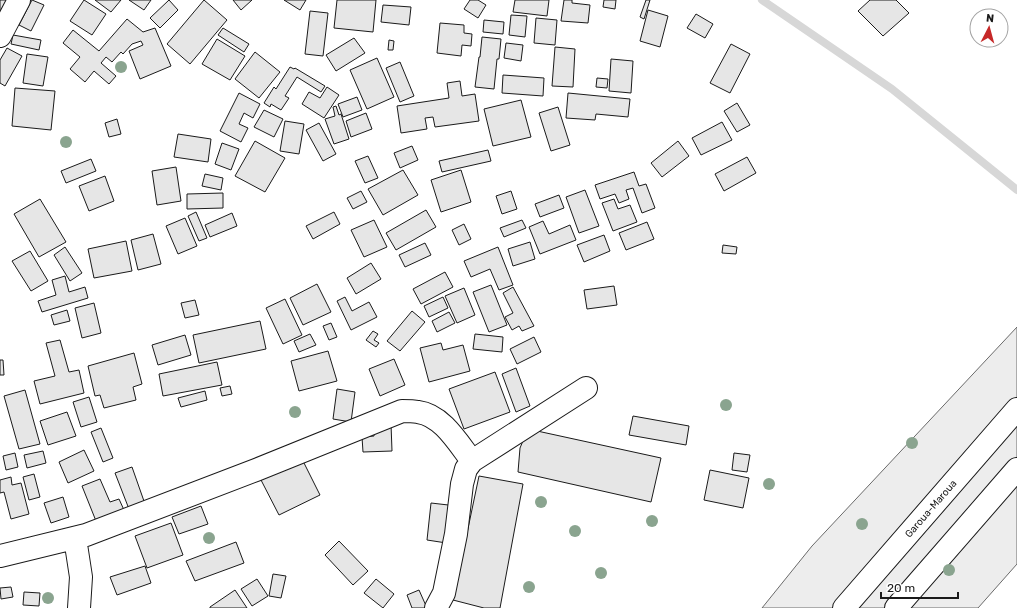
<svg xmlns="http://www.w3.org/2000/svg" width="1017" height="608" font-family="Rubik,sans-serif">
  <rect width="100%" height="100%" fill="#fff"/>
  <path fill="#ededed" stroke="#6a6a6a" d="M1017 327V564L978 608H762L812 546Z"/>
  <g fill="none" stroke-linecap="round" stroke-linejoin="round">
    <path stroke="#d7d7d7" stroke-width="8" d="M762 0 892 89 1017 190"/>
  </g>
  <path fill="#e6e6e6" stroke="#1a1a1a" d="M0 0H14L0 13Z
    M32 0 44 5 31 31 19 25Z
    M84 0 106 14 92 35 70 21Z
    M95 0H121L111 12Z
    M129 0H151L144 10Z
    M169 0 178 10 160 28 150 18Z
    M204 0 227 20 190 64 167 44Z
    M233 0H252L241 10Z
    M284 0H306L300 10Z
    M337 0H376L373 32 334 28Z
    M470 0H478L486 5 478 18 464 9Z
    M515 0H549L547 16 513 12Z
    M564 0H572V3L590 5 588 23 561 21Z
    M604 0H616L615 9 603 7Z
    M646 0H650L644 19 640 17Z
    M870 0H896L909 13 883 36 858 11Z
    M383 5 411 7 409 25 381 22Z
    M648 10 668 16 660 47 640 41Z
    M310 11 328 13 323 56 305 54Z
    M696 14 713 24 705 38 687 28Z
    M511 15 527 16 525 37 509 35Z
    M536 18 557 20 555 45 534 43Z
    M127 19 143 32 155 28 171 66 140 79 129 51 143 45 141 41 132 44 123 54 121 52 112 62 106 57 101 63 116 76 109 84 94 71 85 82 70 69 80 57 63 43 73 30 99 51Z
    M484 20 504 22 503 34 483 32Z
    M440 23 464 25V33L472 34 471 46 462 45 461 56 437 53Z
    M223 28 249 44 244 52 218 35Z
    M13 35 41 40 39 50 11 44Z
    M482 37 501 39 499 59H497L494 89 475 87 479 57H480Z
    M354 38 365 53 336 71 326 55Z
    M217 39 245 56 230 80 202 64Z
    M389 40 394 41 393 50H388Z
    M506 43 523 45 521 61 504 58Z
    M731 44 750 54 730 93 710 83Z
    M555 47 575 49 573 87 552 86Z
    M7 48 22 56 5 86 0 83V60Z
    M255 52 280 72 259 98 235 79Z
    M27 54 48 57 43 86 23 83Z
    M377 58 394 97 367 109 350 70Z
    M611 59 633 61 631 93 609 91Z
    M400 62 414 96 400 102 386 68Z
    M290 67 294 69 295 68 325 86 321 92 297 77 285 96 289 98 281 110 271 104 270 107 264 103 274 87 276 89Z
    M503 75 544 78 543 96 502 93Z
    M597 78 608 79 607 88 596 87Z
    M460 81 462 96 475 94 479 121 435 127 433 117 425 118 427 129 401 133 397 106 449 98 447 83Z
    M327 87 339 95 324 118 302 104 309 92 320 98Z
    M15 88 55 91 51 130 12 126Z
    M239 93 260 104 253 118 244 113 239 124 248 128 241 142 220 131Z
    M568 93 630 99 628 117 596 114 595 120 566 118Z
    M357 97 362 110 343 117 338 104Z
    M521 100 531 137 493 146 484 109Z
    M737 103 750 125 737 132 724 111Z
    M336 106 339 115 341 114 349 139 334 144 325 119 335 116 333 107Z
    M558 107 570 145 551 151 539 113Z
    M264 110 283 119 274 137 254 127Z
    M366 113 372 129 351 137 346 121Z
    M117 119 121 134 109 137 105 123Z
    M285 121 304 124 299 154 280 151Z
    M722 122 732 140 701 155 692 138Z
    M319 123 336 154 323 161 306 130Z
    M178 134 211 139 208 162 174 157Z
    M255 141 285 158 265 192 235 176Z
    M678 141 689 156 662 177 651 163Z
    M222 143 239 149 231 170 215 164Z
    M412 146 418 160 400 168 394 153Z
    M488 150 491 161 442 172 439 161Z
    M368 156 378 178 365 183 355 161Z
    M747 157 756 173 724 191 715 174Z
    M91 159 96 171 66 183 61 171Z
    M176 167 181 201 157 205 152 171Z
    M403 170 418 195 383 215 368 189Z
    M461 170 471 202 441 212 431 180Z
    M634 172 639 186 646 184 655 208 642 213 633 188 626 190 629 199 619 203 615 194 600 199 595 185Z
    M205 174 223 178 221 190 202 186Z
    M105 176 114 201 89 211 79 186Z
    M585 190 599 226 579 233 566 197Z
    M361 191 367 202 353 209 347 198Z
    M511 191 517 209 502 214 496 196Z
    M223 193V208L187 209V194Z
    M559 195 564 208 540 217 535 204Z
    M40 199 66 242 39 257 14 214Z
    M614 199 618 209 630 205 637 222 613 231 602 203Z
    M426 210 436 227 396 250 386 233Z
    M196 212 207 238 199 241 188 216Z
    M334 212 340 224 313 239 306 226Z
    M232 213 237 226 210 237 205 225Z
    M185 218 197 246 178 254 166 226Z
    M374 220 387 247 364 257 351 230Z
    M522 220 526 228 504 237 500 228Z
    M543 221 549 234 570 225 576 240 540 254 529 227Z
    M647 222 654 239 626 250 619 233Z
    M464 224 471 239 459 245 452 230Z
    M153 234 161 264 138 270 131 240Z
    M604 235 610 251 584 262 577 245Z
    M126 241 132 271 94 278 88 249Z
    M530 242 535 259 513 266 508 249Z
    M425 243 431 255 405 267 399 255Z
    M723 245 737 247 736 254 722 253Z
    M65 247 82 273 70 281 54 255Z
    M498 247 513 285 499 290 490 269 471 277 464 261Z
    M30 251 48 281 31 291 12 261Z
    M371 263 381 279 356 294 347 278Z
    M445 272 453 287 421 304 413 289Z
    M65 276 69 292 85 287 88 298 42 312 38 301 56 295 52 280Z
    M317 284 331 312 303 325 290 298Z
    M491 285 507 325 489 332 473 292Z
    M614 286 617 305 587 309 584 290Z
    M513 287 534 326 522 331 519 326 512 330 505 317 513 313 503 293Z
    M464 288 475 315 457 323 445 296Z
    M345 297 352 311 369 302 377 317 351 330 337 301Z
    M443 297 448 308 429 317 424 306Z
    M285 299 302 335 283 344 266 308Z
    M195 300 199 315 185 318 181 303Z
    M94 303 101 333 82 338 75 308Z
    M67 310 70 321 54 325 51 315Z
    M412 311 425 322 400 351 387 341Z
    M449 312 455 323 437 332 432 321Z
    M260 321 266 349 199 363 193 335Z
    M331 323 337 337 329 340 323 326Z
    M373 331 378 334 374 340 379 343 376 347 366 340Z
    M310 334 316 345 299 352 294 341Z
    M475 334 503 337 502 352 473 349Z
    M185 335 191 355 158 365 152 345Z
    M534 337 541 352 517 364 510 349Z
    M60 340 69 372 79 370 84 393 40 404 34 381 55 376 46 343Z
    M441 343 443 350 463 345 470 371 429 382 420 348Z
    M328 351 337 381 299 391 291 361Z
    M134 353 142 384 133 387 136 400 104 408 100 395 95 396 88 366Z
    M394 359 405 385 380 396 369 369Z
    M0 360H3L4 375H0Z
    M217 362 222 385 163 396 159 374Z
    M516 368 530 406 516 412 502 374Z
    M495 372 510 412 464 429 449 389Z
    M230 386 232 394 222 396 220 388Z
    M337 389 355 392 351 422 333 419Z
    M25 390 40 444 19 449 4 396Z
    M205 391 207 400 181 407 178 398Z
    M89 397 97 422 81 427 73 402Z
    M67 412 76 436 48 445 40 421Z
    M633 416 689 426 686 445 629 435Z
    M391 424 392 451 363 452 362 437 374 436V431Z
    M101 428 113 458 103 462 91 432Z
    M528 429 661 458 651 502 518 472 520 448Z
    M84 450 94 471 68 483 59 462Z
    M43 451 46 463 27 468 24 455Z
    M15 453 18 467 6 470 3 456Z
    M734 453 750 455 747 472 732 470Z
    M302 459 320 495 279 515 261 480Z
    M132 467 145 504 129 509 115 473Z
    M710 470 749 478 743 508 704 500Z
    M34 474 40 497 29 500 23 477Z
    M479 476 523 484 500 608H484L453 600Z
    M11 477 12 485 21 483 29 514 11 519 4 492 0 493V480Z
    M100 479 110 502 119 499 124 510 96 521 82 486Z
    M63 497 69 517 51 523 44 503Z
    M431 503 457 506 453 544 427 540Z
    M201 506 208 524 179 534 172 517Z
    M171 523 183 555 147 568 135 536Z
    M339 541 368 571 353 585 325 555Z
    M236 542 244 563 195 581 186 561Z
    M145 566 151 583 117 595 110 577Z
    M273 574 286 576 281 598 269 596Z
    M257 579 268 596 252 606 241 589Z
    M376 579 394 594 383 608 364 593Z
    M11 587 13 597 1 599 0 588Z
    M235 590 247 608H210V607Z
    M419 590 427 608H412L407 595Z
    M24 592 40 593 39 606 23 605Z"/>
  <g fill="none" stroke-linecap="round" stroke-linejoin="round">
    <g stroke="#1a1a1a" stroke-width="24">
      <path id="minor" d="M0 36 19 0
        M75 538 81 577 79 608
        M0 556 86 535 256 470 402 411C407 411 413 411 418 412 442 415 458 443 472 461
        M436 608 444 593 456 534 462 484 466 469 472 461 586 388"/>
    </g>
    <g stroke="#1a1a1a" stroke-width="24">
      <path id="trunk" d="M844 608 1017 409
        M896 608 1017 469"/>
    </g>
    <use href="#minor" stroke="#fff" stroke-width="22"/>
    <use href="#trunk" stroke="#fff" stroke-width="22"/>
  </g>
  <g fill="#8aa48f">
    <circle cx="121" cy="67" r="6"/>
    <circle cx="66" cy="142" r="6"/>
    <circle cx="726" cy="405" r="6"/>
    <circle cx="295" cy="412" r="6"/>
    <circle cx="912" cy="443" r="6"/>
    <circle cx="769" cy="484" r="6"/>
    <circle cx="541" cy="502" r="6"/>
    <circle cx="652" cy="521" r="6"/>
    <circle cx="862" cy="524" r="6"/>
    <circle cx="575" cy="531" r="6"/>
    <circle cx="209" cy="538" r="6"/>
    <circle cx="949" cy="570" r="6"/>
    <circle cx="601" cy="573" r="6"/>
    <circle cx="529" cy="587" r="6"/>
    <circle cx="48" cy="598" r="6"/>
  </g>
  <g text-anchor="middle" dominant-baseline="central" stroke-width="3" stroke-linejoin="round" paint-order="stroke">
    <g font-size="10" fill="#1a1a1a" stroke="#fff">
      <text transform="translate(931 509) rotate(-49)">Garoua-Maroua</text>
    </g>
  </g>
  <g transform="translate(989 28) rotate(6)"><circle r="19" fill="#ffffff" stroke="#a3a3a3"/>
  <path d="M0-3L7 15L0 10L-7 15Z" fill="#c62828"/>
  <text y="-6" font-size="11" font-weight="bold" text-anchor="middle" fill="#1a1a1a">N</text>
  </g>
  <path d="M881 592v6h77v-6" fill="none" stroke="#1a1a1a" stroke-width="2"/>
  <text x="887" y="592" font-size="12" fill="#1a1a1a" stroke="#ffffff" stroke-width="3" paint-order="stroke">20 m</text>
</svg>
